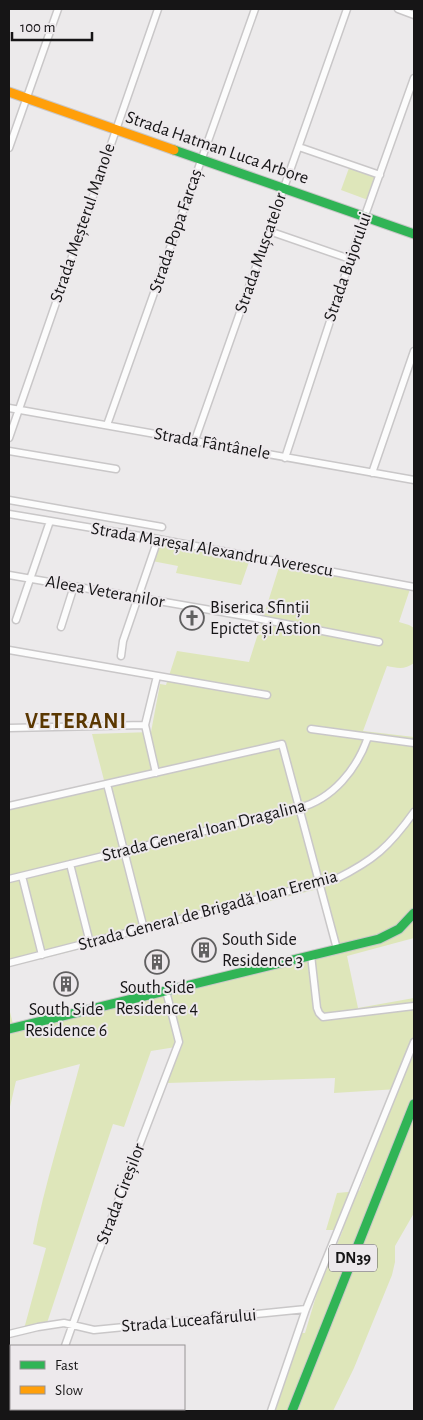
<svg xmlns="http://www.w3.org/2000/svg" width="423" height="1420" font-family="'Alegreya Sans',sans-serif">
  <rect width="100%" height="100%" fill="#eceaeb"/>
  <path fill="#dee6ba" d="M349 168 375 177 368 200 341 190Z
    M160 542 250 559 241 585 176 573 178 566 152 561Z
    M280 564 410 589 399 622 409 625 414 628V663C405 670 397 668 387 666L363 731 414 737V938L347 956 358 1008 414 998V1213L395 1246V1262L392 1275 354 1368 333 1411H270L299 1333H305L317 1293 343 1230H326L337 1193 359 1191 398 1089 334 1093 335 1078 167 1083 182 1046 151 1051 124 1127 113 1124 47 1323 24 1329 46 1248 33 1244C45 1183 64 1124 80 1064L16 1081 9 1111V1008L13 1024 336 946 318 889 9 967V805L105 784 92 734 151 732 160 684 166 685 177 651 249 662Z
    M11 1356V1409H44L43 1411H9V1357Z"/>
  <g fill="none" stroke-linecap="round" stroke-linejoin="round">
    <g stroke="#c9c7c8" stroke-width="9">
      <path id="street" d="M398 9 414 15
        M299 147 380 175
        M9 148 58 9
        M269 231 350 259
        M9 408 414 480
        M107 425 255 9
        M9 438 158 9
        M195 440 347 9
        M9 451 116 469
        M285 458 363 221 414 78
        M372 473 414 351
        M9 500 162 527
        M9 514 158 539 414 587
        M9 575 245 616 379 642
        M16 620 50 521
        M61 627 74 586
        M9 650 267 695
        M121 656 123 641 158 539
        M9 728 145 725
        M311 729 414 743
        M156 773 145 725 157 676
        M107 784 144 929
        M9 806 282 744 337 949
        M70 864 90 943
        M22 876 42 955
        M9 879 299 808C333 799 357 769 368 737
        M311 955 317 1008 319 1013 323 1017 414 1006
        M9 963 336 879C374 860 389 847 414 812
        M9 1334 38 1327 64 1323 94 1330 306 1309
        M65 1346 97 1256 179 1042 166 991
        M39 1411 40 1409
        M271 1411 306 1309 414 1042"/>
    </g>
    <g stroke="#c9c7c8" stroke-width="11">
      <path id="fast" d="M174 150 414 234
        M9 1029 379 939 399 929 414 913
        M292 1411 414 1104"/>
    </g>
    <g stroke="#c9c7c8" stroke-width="11">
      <path id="slow" d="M9 92 174 150"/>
    </g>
    <use href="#street" stroke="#fcfcfc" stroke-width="6"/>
    <use href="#fast" stroke="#30b455" stroke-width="9"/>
    <use href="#slow" stroke="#ff9f0a" stroke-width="9"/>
  </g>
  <defs>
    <g id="church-ring" transform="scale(1.25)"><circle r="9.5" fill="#ede9ec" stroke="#616061" stroke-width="1.5"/><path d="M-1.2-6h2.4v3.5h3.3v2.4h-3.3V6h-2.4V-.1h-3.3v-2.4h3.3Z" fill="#616061"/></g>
    <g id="building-ring" transform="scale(1.25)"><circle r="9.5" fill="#ede9ec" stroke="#616061" stroke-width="1.5"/><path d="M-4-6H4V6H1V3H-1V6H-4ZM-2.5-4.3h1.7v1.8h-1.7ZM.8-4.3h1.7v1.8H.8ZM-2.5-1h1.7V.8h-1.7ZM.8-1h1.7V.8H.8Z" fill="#616061"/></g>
  </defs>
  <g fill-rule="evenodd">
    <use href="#church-ring" x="192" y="618"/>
    <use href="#building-ring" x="204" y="950"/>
    <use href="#building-ring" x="157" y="962"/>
    <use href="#building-ring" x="66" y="984"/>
  </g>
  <g text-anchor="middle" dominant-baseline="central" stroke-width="4" stroke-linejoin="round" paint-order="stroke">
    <rect fill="#ede9ec" stroke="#565556" stroke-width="1" x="329" y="1244.5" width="48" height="27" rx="4"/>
    <g font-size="16" font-weight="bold" fill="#161516">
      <text x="353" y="1258">DN39</text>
    </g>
    <g font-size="18" fill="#161516" stroke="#ede9ec">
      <text transform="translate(217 148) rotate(19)">Strada Hatman Luca Arbore</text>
      <text transform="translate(83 223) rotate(-71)">Strada Meșterul Manole</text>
      <text transform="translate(176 231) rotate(-71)">Strada Popa Farcaș</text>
      <text transform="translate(261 253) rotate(-71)">Strada Mușcatelor</text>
      <text transform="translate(348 267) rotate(-71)">Strada Bujorului</text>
      <text transform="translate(212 444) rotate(10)">Strada Fântânele</text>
      <text transform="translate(212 550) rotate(10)">Strada Mareșal Alexandru Averescu</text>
      <text transform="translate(105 592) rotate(10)">Aleea Veteranilor</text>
      <text transform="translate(204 831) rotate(-14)">Strada General Ioan Dragalina</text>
      <text transform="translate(208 911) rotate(-15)">Strada General de Brigadă Ioan Eremia</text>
      <text transform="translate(121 1194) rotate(-69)">Strada Cireșilor</text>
      <text transform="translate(189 1321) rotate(-5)">Strada Luceafărului</text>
    </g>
    <g font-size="18" fill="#161516" stroke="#ede9ec" text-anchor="start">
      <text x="210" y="608">Biserica Sfinții<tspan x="210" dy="21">Epictet și Astion</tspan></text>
      <text x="222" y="940">South Side<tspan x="222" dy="21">Residence 3</tspan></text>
      <text x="157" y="988" text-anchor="middle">South Side<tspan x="157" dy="21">Residence 4</tspan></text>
      <text x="66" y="1010" text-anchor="middle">South Side<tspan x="66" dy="21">Residence 6</tspan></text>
    </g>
    <g font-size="22" font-weight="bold" letter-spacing="1" fill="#5a3701" stroke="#ede9ec">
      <text x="76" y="721">VETERANI</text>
    </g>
  </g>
  <rect width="423" height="1420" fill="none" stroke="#161516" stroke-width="20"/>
  <rect x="10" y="1345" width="175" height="65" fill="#ede9ec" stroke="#979496"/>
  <rect x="20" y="1361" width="25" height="8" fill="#30b455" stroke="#979496"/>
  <text x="55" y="1370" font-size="15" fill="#161516">Fast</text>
  <rect x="20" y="1386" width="25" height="8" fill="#ff9f0a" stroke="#979496"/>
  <text x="55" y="1395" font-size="15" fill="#161516">Slow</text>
  <path d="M12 32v8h80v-8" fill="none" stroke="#161516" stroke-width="2.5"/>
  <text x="20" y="32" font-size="15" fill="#161516" stroke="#ede9ec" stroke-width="4" paint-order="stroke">100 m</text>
</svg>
